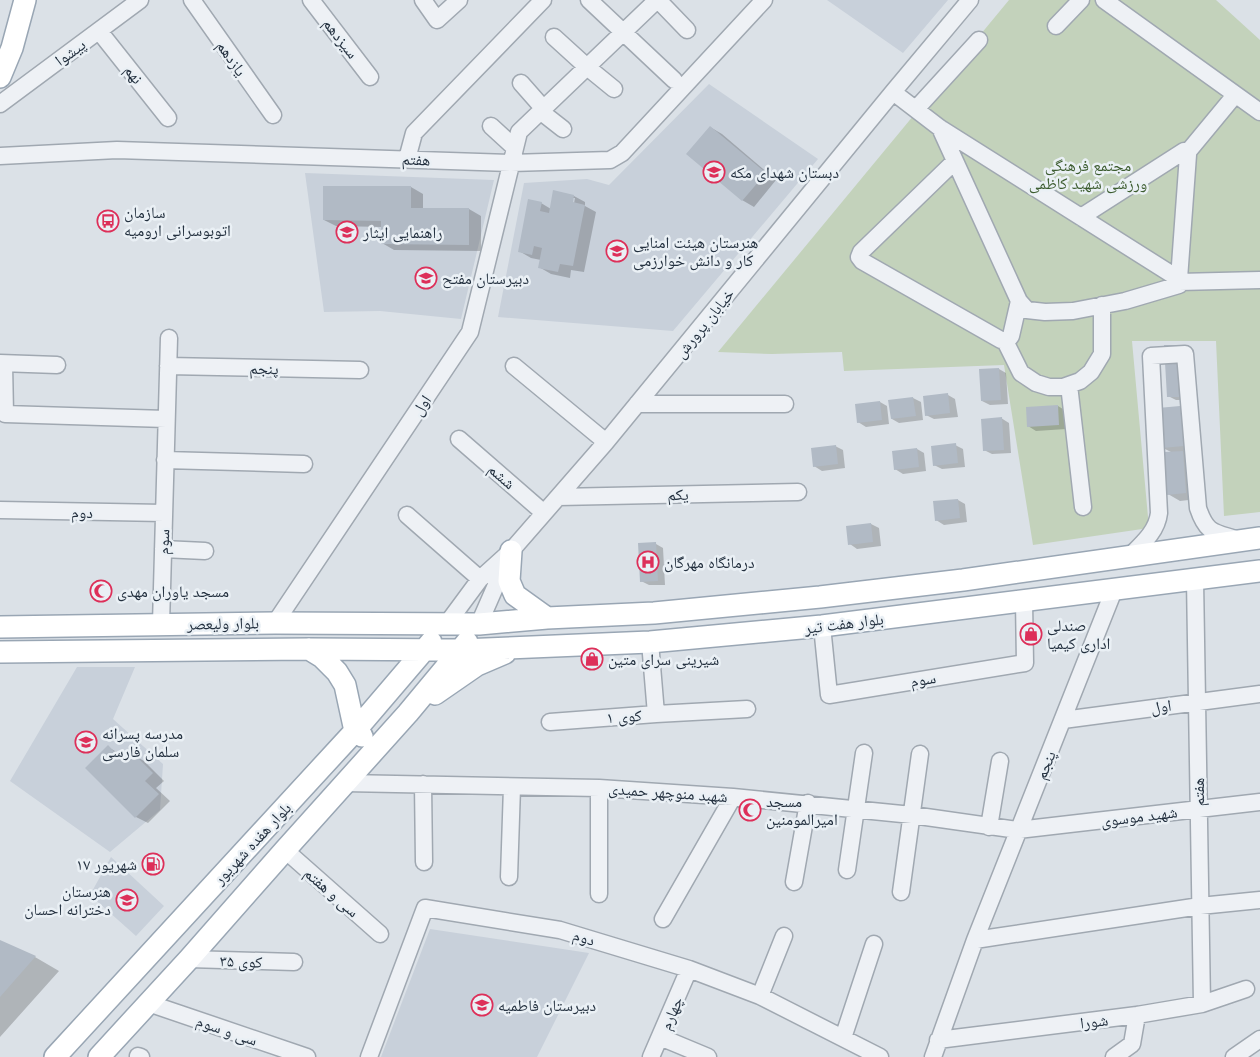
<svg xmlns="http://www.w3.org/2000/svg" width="1260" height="1057" font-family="'PT Sans','Noto Naskh Arabic',sans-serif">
  <rect width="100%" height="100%" fill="#dbe1e7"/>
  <path fill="#c8d0da" d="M827 0H948L903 53Z
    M709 84 818 159 673 331 498 317 524 183 587 179 609 185Z
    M305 173 494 180 461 319 380 311 324 312Z
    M77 667H135L113 719 163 764 160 810 110 852 10 781Z
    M111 857 164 906 136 936 90 895Z
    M430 929 589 953 537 1057H381Z"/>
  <path fill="#c3d2bb" d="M1009 0H1216L1260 40V512L1224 516 1216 341H1132L1149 528 1033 545 1004 365 844 371 842 352 772 354 718 352Z"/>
  <path fill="#0003" fill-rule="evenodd" d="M710 127 722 134 776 180 754 207 742 200Z
    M411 187 423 194V209H469L481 216V251L394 250 382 243V227L336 226 324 220Z
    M574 196 585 202V206L596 212 584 272 571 270 570 278 551 274 539 267 541 260 531 258 519 251 541 203 551 209ZM572 198H575L573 209Z
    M1176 346 1183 350 1187 400H1176L1168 396Z
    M999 369 1006 373 1008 404 990 405 982 401Z
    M948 395 955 399 958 417 934 419 926 415Z
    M913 398 921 402 923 420 899 423 892 419 890 401Z
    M880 402 887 406 889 424 866 427 858 422Z
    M1058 406 1066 411V429L1036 431 1028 426 1027 408Z
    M1180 407 1192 414 1195 452 1185 453 1194 459 1197 499 1180 501 1168 494 1173 453 1163 448Z
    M1001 418 1009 423 1011 453 992 454 984 450Z
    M955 445 963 449 965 467 942 469 934 465Z
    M835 446 843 450 845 468 822 471 814 466Z
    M917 449 924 453 926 471 903 474 895 469Z
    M958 500 965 504 967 522 944 525 936 520Z
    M871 524 879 528 881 546 857 549 850 544Z
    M656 544 663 548 665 585H649L641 581Z
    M108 747 120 754 126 760 132 754 144 761 164 781 156 788 170 801 148 823 136 817Z
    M0 941 35 957 59 971 0 1037Z"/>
  <path fill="#b1bac5" d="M710 126 766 173 742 201 686 154Z
    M323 186H411V208H469V245L381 244V221L323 220Z
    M553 190 574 195 573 202 585 205 573 266 560 264 558 272 538 268 542 248 534 246 532 255 518 252 528 199 542 202 540 211 549 213Z
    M1164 345H1176L1179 397H1167Z
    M999 368 1001 400 981 401 979 369Z
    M948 393 950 413 925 416 923 396Z
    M913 397 916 416 891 419 888 400Z
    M880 401 882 420 857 423 855 404Z
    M1058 405 1059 425 1027 427 1026 407Z
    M1180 406 1184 446 1162 448 1158 408Z
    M1002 417 1004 450 983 451 981 419Z
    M956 443 958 463 933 466 931 446Z
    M836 445 838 464 813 467 811 448Z
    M917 448 919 467 894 470 892 451Z
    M1183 451 1186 493 1167 495 1164 452Z
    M958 499 960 518 935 521 933 501Z
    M871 523 873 542 848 545 846 526Z
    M656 542 658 581 640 582 638 543Z
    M108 745 123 761 132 752 153 773 145 781 159 794 135 818 85 768Z
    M0 940 36 956 0 997Z"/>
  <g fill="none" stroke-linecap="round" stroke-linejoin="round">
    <g stroke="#a0a8b1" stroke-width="19">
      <path id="minor" d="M192 0 273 115
        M311 0 370 77
        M423 0 437 20 459 0
        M589 0 674 80
        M658 0 687 30
        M1104 0 1260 112
        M1056 26 1081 0
        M99 31 168 118
        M554 37 587 67 614 89
        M521 83 543 108
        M893 92 940 128 1179 279V285L1125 301 1073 311 1045 312 1027 310 1019 301 940 128
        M0 104 140 0
        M916 109 979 40
        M540 111 563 129
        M491 126 515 148
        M1187 153 1235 95
        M0 156 117 150 511 163 610 160 622 153 764 0
        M407 159 414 133 543 0
        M955 161 861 252 859 257 862 261 1001 340H1008L1011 336 1019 301
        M1081 217 1184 151 1188 155 1179 279
        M1179 282 1260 280
        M1005 341 1021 373 1036 383 1049 387H1063L1080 381 1091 372 1102 354V305
        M0 363 57 365
        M4 364 5 414
        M168 366 360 370
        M514 366 606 442
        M1069 385 1083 507
        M637 404H785
        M5 414 166 419
        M459 439 544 513
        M165 460 304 464
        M558 497 798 492
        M0 510 164 513
        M407 515 480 579
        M163 549 205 551
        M1130 556C1143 543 1157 531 1159 513L1151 356 1185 354 1198 508C1207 535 1215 532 1239 540
        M1195 580 1202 1004
        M275 623 470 332 519 132 657 0
        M161 624 169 338
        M479 624 507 560
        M446 625 480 579 511 551 606 442 893 92 970 0
        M822 626 829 695 1025 663 1024 601
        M656 714 747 709
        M1063 720 1260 694
        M550 722 656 714 650 642
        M345 783 599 788 733 797 912 815 1018 830 1260 802
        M423 784 424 862
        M989 827 1000 761
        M285 850 380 934
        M847 870 864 753
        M509 877 512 787
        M794 882 808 803
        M901 892 920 754
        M599 894V788
        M663 919 733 797
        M975 940 1200 906 1260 900
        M189 959 294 962
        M760 996 784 936
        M148 1003 307 1057
        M660 1037 708 1057
        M843 1038 874 944
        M938 1040 1137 1015 1202 1004 1246 989
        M138 1056 141 1057
        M369 1057 425 908 560 930 689 969 760 996 880 1057
        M651 1057 689 969
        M933 1057 975 940 1114 590
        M1114 1057 1132 1044 1137 1015
        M1234 1057 1260 1039"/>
    </g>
    <g stroke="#99a6b4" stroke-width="24">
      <path id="major" d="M0 77 12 48 25 0
        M511 551 509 581 515 595 547 618
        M0 627 275 623 479 624 547 618 654 613 820 597 963 580 1260 538
        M309 649 322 657 337 672 345 685 355 731 362 736
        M0 652 309 649 462 650 650 642 822 626 1260 571
        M435 694 477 665 505 653
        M55 1057 355 731 431 642
        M99 1057 189 959 285 850 408 713 467 642"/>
    </g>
    <use href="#minor" stroke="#eef1f5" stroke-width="16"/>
    <use href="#major" stroke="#fff" stroke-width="21"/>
  </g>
  <defs>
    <g id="school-ring" transform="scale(1.125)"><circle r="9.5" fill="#eaf0f5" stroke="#dd2f59" stroke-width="1.5"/><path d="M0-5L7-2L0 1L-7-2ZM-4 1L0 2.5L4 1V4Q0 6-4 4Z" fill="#dd2f59"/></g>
    <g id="bus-ring" transform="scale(1.125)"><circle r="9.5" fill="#eaf0f5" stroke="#dd2f59" stroke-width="1.5"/><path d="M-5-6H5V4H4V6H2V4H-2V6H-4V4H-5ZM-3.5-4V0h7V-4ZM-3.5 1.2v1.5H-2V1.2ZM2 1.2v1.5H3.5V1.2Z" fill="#dd2f59"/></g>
    <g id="hospital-ring" transform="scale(1.125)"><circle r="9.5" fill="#eaf0f5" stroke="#dd2f59" stroke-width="1.5"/><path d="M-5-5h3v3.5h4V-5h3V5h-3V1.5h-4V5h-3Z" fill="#dd2f59"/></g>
    <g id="mosque-ring" transform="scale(1.125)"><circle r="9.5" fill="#eaf0f5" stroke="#dd2f59" stroke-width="1.5"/><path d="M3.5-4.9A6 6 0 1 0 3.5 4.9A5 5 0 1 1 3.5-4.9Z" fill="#dd2f59"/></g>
    <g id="shop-ring" transform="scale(1.125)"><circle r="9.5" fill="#eaf0f5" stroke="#dd2f59" stroke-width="1.5"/><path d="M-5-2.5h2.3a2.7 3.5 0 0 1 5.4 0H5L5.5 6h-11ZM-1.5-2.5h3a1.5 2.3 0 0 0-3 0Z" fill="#dd2f59"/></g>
    <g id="fuel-ring" transform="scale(1.125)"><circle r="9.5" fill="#eaf0f5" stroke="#dd2f59" stroke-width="1.5"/><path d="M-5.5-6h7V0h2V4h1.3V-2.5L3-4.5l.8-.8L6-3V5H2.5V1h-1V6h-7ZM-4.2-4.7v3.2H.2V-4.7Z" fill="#dd2f59"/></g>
  </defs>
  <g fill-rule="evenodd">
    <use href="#school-ring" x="714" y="172"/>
    <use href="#bus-ring" x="108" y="221"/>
    <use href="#school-ring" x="347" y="232"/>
    <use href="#school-ring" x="617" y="251"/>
    <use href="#school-ring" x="426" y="278"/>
    <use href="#hospital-ring" x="648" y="562"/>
    <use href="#mosque-ring" x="101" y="591"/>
    <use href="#shop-ring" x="1031" y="634"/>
    <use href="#shop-ring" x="592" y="659"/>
    <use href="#school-ring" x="86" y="742"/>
    <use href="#mosque-ring" x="750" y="810"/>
    <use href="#fuel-ring" x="153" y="864"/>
    <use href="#school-ring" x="127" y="900"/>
    <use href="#school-ring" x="482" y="1005"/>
  </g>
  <g text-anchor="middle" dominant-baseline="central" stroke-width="5" stroke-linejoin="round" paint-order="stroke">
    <g font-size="16" fill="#23303f" stroke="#eaf0f5">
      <text transform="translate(341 38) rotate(52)">سیزدهم</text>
      <text transform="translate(70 52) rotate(-36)">پیشوا</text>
      <text transform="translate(232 58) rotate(55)">یازدهم</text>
      <text transform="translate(134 74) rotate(52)">نهم</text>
      <text transform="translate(416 159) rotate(2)">هفتم</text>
      <text transform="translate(704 323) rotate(-51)">خیابان پرورش</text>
      <text transform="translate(264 368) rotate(1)">پنجم</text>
      <text transform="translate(421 405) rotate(-56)">اول</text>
      <text transform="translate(502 476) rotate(41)">ششم</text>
      <text transform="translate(678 494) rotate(-1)">یکم</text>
      <text transform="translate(82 512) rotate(1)">دوم</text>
      <text transform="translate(163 542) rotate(-88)">سوم</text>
      <text transform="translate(223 623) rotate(-1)">بلوار ولیعصر</text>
      <text transform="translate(844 623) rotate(-7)">بلوار هفت تیر</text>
      <text transform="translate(923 679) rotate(-9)">سوم</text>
      <text transform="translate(1161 706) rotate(-8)">اول</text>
      <text transform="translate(624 716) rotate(-4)">کوی ۱</text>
      <text transform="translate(1045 765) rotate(-68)">پنجم</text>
      <text transform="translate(668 792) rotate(4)">شهبد منوچهر حمیدی</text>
      <text transform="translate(1198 792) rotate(-91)">هفتم</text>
      <text transform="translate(1139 816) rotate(-7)">شهید موسوی</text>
      <text transform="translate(252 843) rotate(-47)">بلوار هفده شهریور</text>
      <text transform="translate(332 892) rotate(41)">سی و هفتم</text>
      <text transform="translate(584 937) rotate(17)">دوم</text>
      <text transform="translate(241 961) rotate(2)">کوی ۳۵</text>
      <text transform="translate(671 1013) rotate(-67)">چهارم</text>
      <text transform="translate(1094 1021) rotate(-7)">شورا</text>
      <text transform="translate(227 1030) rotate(19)">سی و سوم</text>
    </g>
    <g font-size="16" fill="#3c5c2f" stroke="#eaf0f5">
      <text x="1088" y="165">مجتمع فرهنگی<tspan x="1088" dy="18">ورزشی شهید کاظمی</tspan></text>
    </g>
    <g font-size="16" fill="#23303f" stroke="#eaf0f5" text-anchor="start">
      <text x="730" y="172">دبستان شهدای مکه</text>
      <text x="124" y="212">سازمان<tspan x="124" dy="18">اتوبوسرانی ارومیه</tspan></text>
      <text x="363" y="232">راهنمایی ایثار</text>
      <text x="633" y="242">هنرستان هیئت امنایی<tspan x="633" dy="18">کار و دانش خوارزمی</tspan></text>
      <text x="442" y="278">دبیرستان مفتح</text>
      <text x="664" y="562">درمانگاه مهرگان</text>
      <text x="117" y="591">مسجد یاوران مهدی</text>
      <text x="1047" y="625">صندلی<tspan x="1047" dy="18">اداری کیمیا</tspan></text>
      <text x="608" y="659">شیرینی سرای متین</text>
      <text x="102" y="733">مدرسه پسرانه<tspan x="102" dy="18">سلمان فارسی</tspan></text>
      <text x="766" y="801">مسجد<tspan x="766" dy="18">امیرالمومنین</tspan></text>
      <text x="137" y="864" text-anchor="end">۱۷ شهریور</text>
      <text x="111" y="891" text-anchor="end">هنرستان<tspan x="111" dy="18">دخترانه احسان</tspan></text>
      <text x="498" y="1005">دبیرستان فاطمیه</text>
    </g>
  </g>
</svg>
